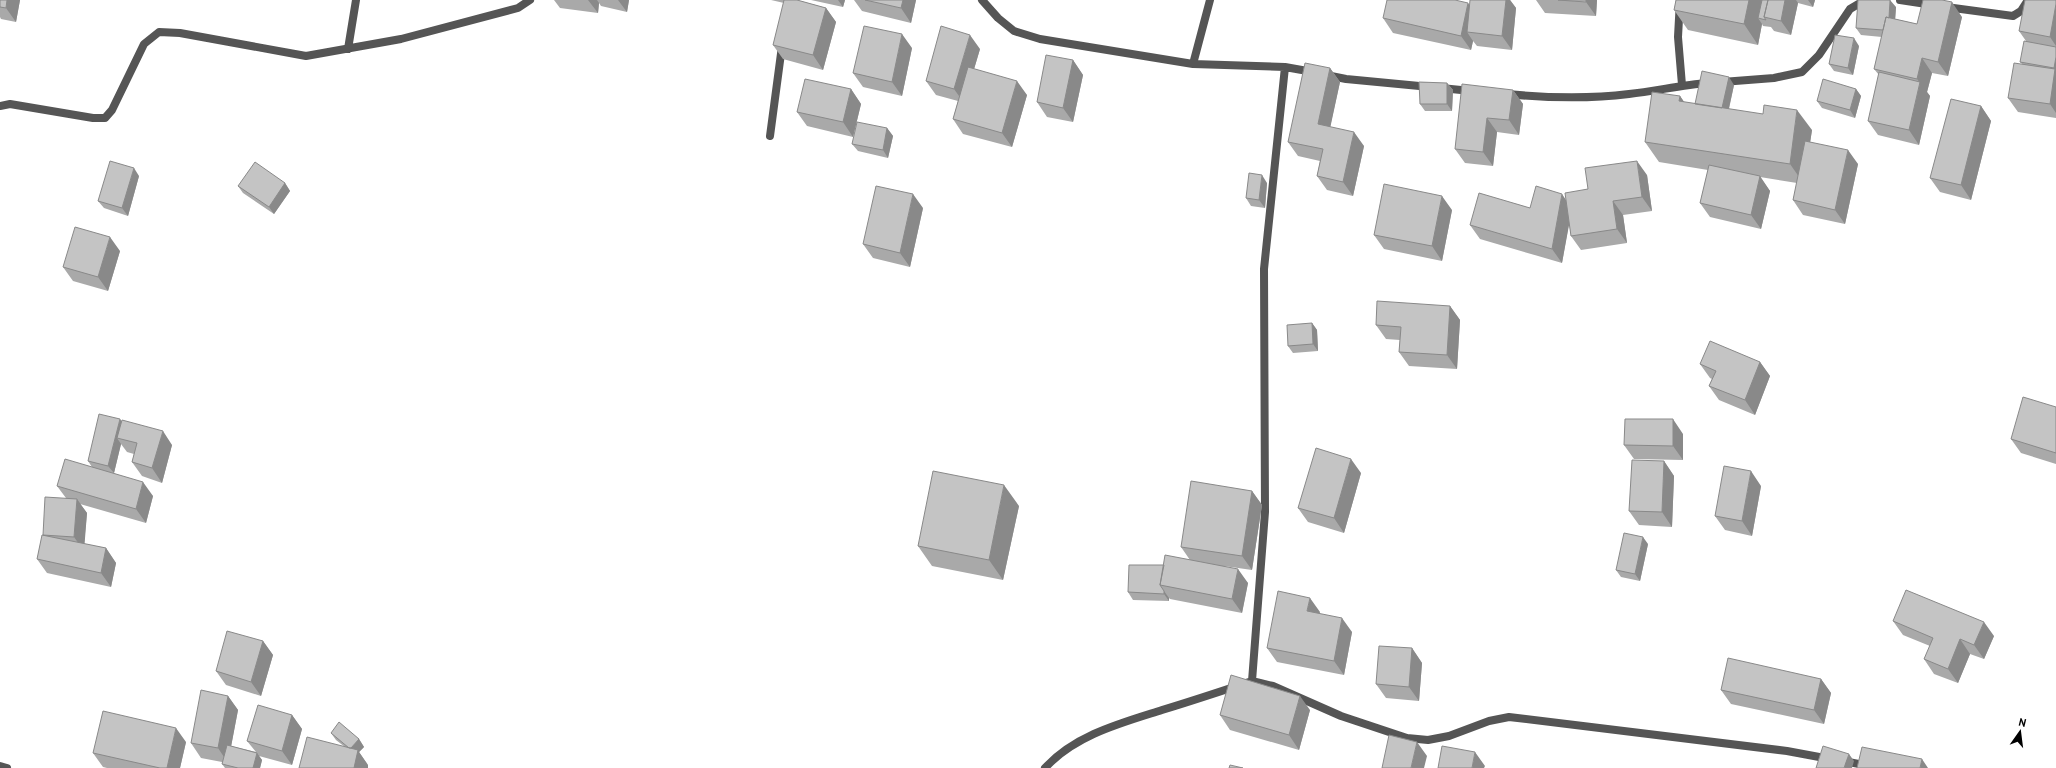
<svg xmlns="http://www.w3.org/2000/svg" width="2056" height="768" font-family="'PT Sans',sans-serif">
  <rect width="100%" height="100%" fill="#fff"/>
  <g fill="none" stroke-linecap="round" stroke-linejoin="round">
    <path stroke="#555" stroke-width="8" d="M982 0 998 18 1014 31 1040 39 1193 64 1285 67 1313 72
      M1680 0 1678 37 1682 85
      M1900 0 1933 5
      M1946 7 2013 16 2021 11 2028 0
      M348 49 356 0
      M1193 64 1210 0
      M1326 75 1346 79 1430 87
      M1722 82 1774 78 1802 72 1819 55 1850 9 1865 0
      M1441 88 1471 91
      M1507 94C1548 98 1589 99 1629 94 1656 91 1682 85 1708 83
      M0 106 10 104 93 118H105L112 110 144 44 159 32 180 33 306 56 401 39 518 8 530 0
      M770 136 782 46
      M1252 681 1265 512 1264 269 1285 67
      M1843 761 1880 768
      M0 766 7 768
      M1045 768C1075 735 1121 723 1162 710 1192 701 1222 691 1252 681L1273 686 1341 716 1407 738 1428 740 1449 736 1489 721 1509 717 1787 751 1830 759"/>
  </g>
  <path fill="#a9a9a9" d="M0 0H20L16 22 1 19 0 17Z
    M554 0H629L627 12 601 6 599 3 598 13 560 8Z
    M771 0H797L826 8 836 22 823 70 783 59 773 45 784 3Z
    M811 0H845L843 7Z
    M854 0H916L911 23 862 11Z
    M1470 0H1510L1516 8 1512 50 1477 46 1473 41 1471 50 1393 33 1383 18 1470 5Z
    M1536 0H1597L1596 16 1545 13Z
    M1676 0H1815L1813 7 1798 3 1791 35 1774 31 1771 27 1763 26 1762 24 1758 45 1688 30 1674 10Z
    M2056 0V118L2018 112 2008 98 2022 64 2020 62 2026 41 2019 31Z
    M1896 7 1895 19 1917 24 1962 17 1948 76 1932 73 1927 92 1930 96 1919 145 1878 135 1868 121 1879 75 1874 69 1882 37 1861 35 1856 28Z
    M1859 46 1853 75 1834 71 1829 64Z
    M912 48 902 96 863 87 853 73Z
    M980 49 974 69 1027 95 1012 147 963 134 953 119 958 101 936 95 926 81Z
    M1073 60 1083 75 1073 122 1047 117 1037 102Z
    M1330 68 1340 82 1330 127 1364 146 1353 196 1327 190 1317 176 1320 161 1298 156 1288 142Z
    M1447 83 1453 90 1452 111H1425L1420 104Z
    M1734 85 1729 109 1812 130 1810 142 1858 164 1845 224 1803 215 1793 200 1797 183 1760 177 1770 191 1761 229 1710 217 1700 203 1708 170 1659 162 1645 142 1680 96 1684 102 1695 104Z
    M851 89 861 104 853 137 807 126 797 112Z
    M1856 89 1861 96 1855 118 1822 108 1817 101Z
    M1513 90 1523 104 1519 135 1497 132 1493 166 1465 163 1455 149Z
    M1981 106 1991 121 1971 200 1940 192 1930 178Z
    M887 128 893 136 888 158 858 151 852 144Z
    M1647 175 1652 211 1623 215 1627 243 1581 250 1571 236 1569 223 1562 263 1480 239 1470 225 1530 208 1566 200 1588 189Z
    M139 176 128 216 104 208 98 201Z
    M285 183 290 191 274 214 243 193 238 186Z
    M1267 183 1265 208 1251 206 1246 198Z
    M923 208 910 267 873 258 863 244Z
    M1452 210 1442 261 1384 249 1374 235Z
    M120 251 108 291 73 281 63 267Z
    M1450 306 1460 320 1457 369 1409 366 1399 352 1400 340 1386 339 1376 325Z
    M1312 323 1317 330 1318 351 1293 353 1288 346Z
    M1760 362 1770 376 1755 415 1719 400 1709 386 1712 379 1710 378 1700 364Z
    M2056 407V464L2021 453 2011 439Z
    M122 421 172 445 162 483 142 476 132 462 134 454 127 452 121 444 114 473 153 496 146 523 80 504 87 513 84 544 106 548 116 563 111 587 47 573 37 559 43 535 66 498 57 486 92 467 88 461Z
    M1683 434V460L1634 459 1624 445Z
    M1664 461 1674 476 1672 527 1639 525 1629 511Z
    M1361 473 1344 533 1308 522 1298 508Z
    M1761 486 1752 536 1725 530 1715 516Z
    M1252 491 1262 505 1252 570 1224 566 1248 583 1242 613 1170 599 1169 598V601L1133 600 1128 592 1164 565 1190 560 1181 547Z
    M1019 506 1003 580 932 566 918 546Z
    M1648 544 1640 581 1621 577 1616 570Z
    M1320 612 1319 613 1352 632 1344 675 1277 662 1267 648Z
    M1893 621 1994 636 1984 659 1970 654 1958 683 1934 674 1924 659 1930 646 1903 635Z
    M263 641 273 655 261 696 226 685 216 671Z
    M1412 648 1422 663 1419 701 1386 698 1376 684Z
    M1821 679 1831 693 1824 724 1731 704 1721 690Z
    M228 696 238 710 231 746 256 752 247 741 292 715 302 729 292 765 259 756 262 760 260 768H225L222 764V762L201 758 191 743Z
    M1310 710 1299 750 1230 730 1220 715Z
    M331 733 359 739 364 747 359 752 368 765 336 740Z
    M186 742 180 768H107L103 767 93 753Z"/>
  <path fill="#898989" d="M7 0H20L16 22 6 8Z
    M588 0H597L599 3 598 13Z
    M618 0H629L627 12Z
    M838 0H845L843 7Z
    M903 0H916L911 23 901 8Z
    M1506 0H1510L1516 8 1512 50 1502 36Z
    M1586 0H1597L1596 16 1586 2Z
    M1749 0H1767L1758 18 1762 24 1758 45 1744 24Z
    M1785 0H1796L1798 3 1791 35 1781 21Z
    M1808 0H1815L1813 7Z
    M1890 0 1896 7 1894 37 1888 30Z
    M1952 2 1962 17 1948 76 1938 62Z
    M1468 3 1478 17 1467 32 1473 41 1471 50 1461 36Z
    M2056 4V46L2050 37Z
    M826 8 836 22 823 70 813 55Z
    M902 34 912 48 902 96 892 82Z
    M970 35 980 49 964 103 954 89Z
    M1854 38 1859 46 1853 75 1848 68Z
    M2056 57V113L2050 104 2054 68Z
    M1922 58 1932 73 1927 92 1930 96 1919 145 1909 130 1920 83 1917 79Z
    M1073 60 1083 75 1073 122 1063 108Z
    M1330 68 1340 82 1328 138 1318 124Z
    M1729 77 1734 85 1726 121 1720 114Z
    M1017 81 1027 95 1012 147 1002 133Z
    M1447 83 1453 90 1452 111 1447 104Z
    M851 89 861 104 853 137 843 122Z
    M1856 89 1861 96 1855 118 1850 110Z
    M1513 90 1523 104 1519 135 1509 120Z
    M1680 96 1694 116 1679 101Z
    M1981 106 1991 121 1971 200 1961 185Z
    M1797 110 1812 130 1804 184 1790 164Z
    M1487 118 1497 132 1493 166 1483 152Z
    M887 128 893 136 888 158 883 150Z
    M1354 132 1364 146 1353 196 1343 182Z
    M1848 150 1858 164 1845 224 1835 210Z
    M1637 161 1647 175 1652 211 1642 197Z
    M134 168 139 176 128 216 122 208Z
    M1262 175 1267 183 1265 208 1259 200Z
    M1760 176 1770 191 1761 229 1751 215Z
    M285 183 290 191 274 214 269 207Z
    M913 194 923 208 910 267 900 253Z
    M1562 194 1572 209 1562 263 1552 249Z
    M1442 196 1452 210 1442 261 1432 246Z
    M1613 201 1623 215 1627 243 1617 229Z
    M110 237 120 251 108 291 98 277Z
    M1450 306 1460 320 1457 369 1447 355Z
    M1312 323 1317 330 1318 351 1313 344Z
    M1760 362 1770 376 1755 415 1745 400Z
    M120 419 125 426 117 438 121 444 114 473 108 466Z
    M1673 419 1683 434V460L1673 446Z
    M163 431 172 445 162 483 152 468Z
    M1351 459 1361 473 1344 533 1334 518Z
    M1664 461 1674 476 1672 527 1662 512Z
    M1751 471 1761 486 1752 536 1742 521Z
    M143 482 153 496 146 523 136 509Z
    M1004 485 1019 506 1003 580 989 560Z
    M1252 491 1262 505 1252 570 1242 556Z
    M77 499 87 513 84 551 74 537Z
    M1643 537 1648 544 1640 581 1635 574Z
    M106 548 116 563 111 587 101 573Z
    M1238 569 1248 583 1242 613 1232 599Z
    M1164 591 1169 598V601L1164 594Z
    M1310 598 1320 612 1317 625 1307 611Z
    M1342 618 1352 632 1344 675 1334 661Z
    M1984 622 1994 636 1984 659 1974 645Z
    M1960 639 1970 654 1958 683 1948 669Z
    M263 641 273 655 261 696 251 682Z
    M1412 648 1422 663 1419 701 1409 687Z
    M1821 679 1831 693 1824 724 1814 710Z
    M228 696 238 710 228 763 218 748Z
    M1300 696 1310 710 1299 750 1289 735Z
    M292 715 302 729 292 765 282 751Z
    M176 728 186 742 180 768H167Z
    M359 739 364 747 359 752 368 765V768H354L350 749Z
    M1417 742 1427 756 1424 768H1411Z
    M1475 752 1485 766 1484 768H1472Z
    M257 753 262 760 260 768H253Z
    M1849 754 1854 761 1852 768H1844Z
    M1922 759 1928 768H1920Z"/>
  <path fill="#c4c4c4" stroke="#898989" d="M0 0H7L6 8 0 7Z
    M784 0H797L826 8 813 55 773 45Z
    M865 0H903L901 8Z
    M1387 0H1455L1468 3 1461 36 1383 18Z
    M1470 0H1506L1502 36 1467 32Z
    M1558 0H1586V2Z
    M1676 0H1749L1744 24 1674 10Z
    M1762 0H1768L1764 17 1766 20 1758 18Z
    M1768 0H1785L1781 21 1764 17Z
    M1858 0H1890L1889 18 1886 17 1883 30 1856 28Z
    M1923 0H1942L1952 2 1938 62 1922 58 1917 79 1874 69 1886 17 1917 24Z
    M2025 0H2056V4L2050 37 2019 31Z
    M864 26 902 34 892 82 853 73Z
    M941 26 970 35 954 89 926 81Z
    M1835 35 1854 38 1848 68 1829 64Z
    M2024 41 2056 47V57L2054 68 2020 62Z
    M1046 55 1073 60 1063 108 1037 102Z
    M1305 63 1330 68 1318 124 1354 132 1343 182 1317 176 1323 149 1288 142Z
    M2014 63 2055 69 2050 104 2008 98Z
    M968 67 1017 81 1002 133 953 119Z
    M1702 71 1729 77 1722 108 1695 104Z
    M1879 72 1920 82 1909 130 1868 121Z
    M805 79 851 89 843 122 797 112Z
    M1823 79 1856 89 1850 110 1817 101Z
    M1419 82 1447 83V104H1420Z
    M1462 84 1513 90 1509 120 1487 118 1483 152 1455 149Z
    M1652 92 1680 96 1679 101 1763 114 1764 105 1797 110 1790 164 1645 142Z
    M1951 99 1981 106 1961 185 1930 178Z
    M857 122 887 128 883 150 852 144Z
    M1805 141 1848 150 1835 210 1793 200Z
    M110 161 134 168 122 208 98 201Z
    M1637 161 1642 197 1613 201 1617 229 1571 236 1565 193 1588 189 1585 168Z
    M255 162 285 183 269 207 238 186Z
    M1709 165 1760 176 1751 215 1700 203Z
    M1249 173 1262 175 1259 200 1246 198Z
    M1384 184 1442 196 1432 246 1374 235Z
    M876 186 913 194 900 253 863 244Z
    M1536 186 1562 194 1552 249 1470 225 1479 193 1530 208Z
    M75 227 110 237 98 277 63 267Z
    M1377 301 1450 306 1447 355 1399 352 1401 327 1376 325Z
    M1312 323 1313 344 1288 346 1287 325Z
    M1710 341 1760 362 1745 400 1709 386 1716 371 1700 364Z
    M2023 397 2056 407V453L2011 439Z
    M99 414 120 419 108 466 88 461Z
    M1625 419H1673V446L1624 445Z
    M122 420 163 431 152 468 132 462 137 443 117 438Z
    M1316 448 1351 459 1334 518 1298 508Z
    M65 459 143 482 136 509 57 486Z
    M1632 460 1664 461 1662 512 1629 511Z
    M1724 466 1751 471 1742 521 1715 516Z
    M933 471 1004 485 989 560 918 546Z
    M1191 481 1252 491 1242 556 1181 547Z
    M45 497 77 499 74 537 43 535Z
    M1624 533 1643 537 1635 574 1616 570Z
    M42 535 106 548 101 573 37 559Z
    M1165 555 1238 569 1232 599 1160 585Z
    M1129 565H1164L1160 585 1164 591V594L1128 592Z
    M1906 590 1984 622 1974 645 1960 639 1948 669 1924 659 1933 638 1893 621Z
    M1278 591 1310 598 1307 611 1342 618 1334 661 1267 648Z
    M227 631 263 641 251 682 216 671Z
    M1379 646 1412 648 1409 687 1376 684Z
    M1728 658 1821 679 1814 710 1721 690Z
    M1231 675 1300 696 1289 735 1220 715Z
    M201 690 228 696 218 748 191 743Z
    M258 705 292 715 282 751 247 741Z
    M103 711 176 728 167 768H160L93 753Z
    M339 722 359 739 351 748H349L331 733Z
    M1389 735 1417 742 1411 768H1382Z
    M307 737 358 750 354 768H299Z
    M227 745 257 753 253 768H238L222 764Z
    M1442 746 1475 752 1472 768H1438Z
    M1823 746 1849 754 1844 768H1816Z
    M1862 747 1922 759 1920 768H1857Z
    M1230 765 1243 768H1229Z"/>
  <g transform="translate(2020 732) rotate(14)" stroke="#ffffff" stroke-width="3" paint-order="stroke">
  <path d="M0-3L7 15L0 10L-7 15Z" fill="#000000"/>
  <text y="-6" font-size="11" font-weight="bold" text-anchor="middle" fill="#000000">N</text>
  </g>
</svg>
